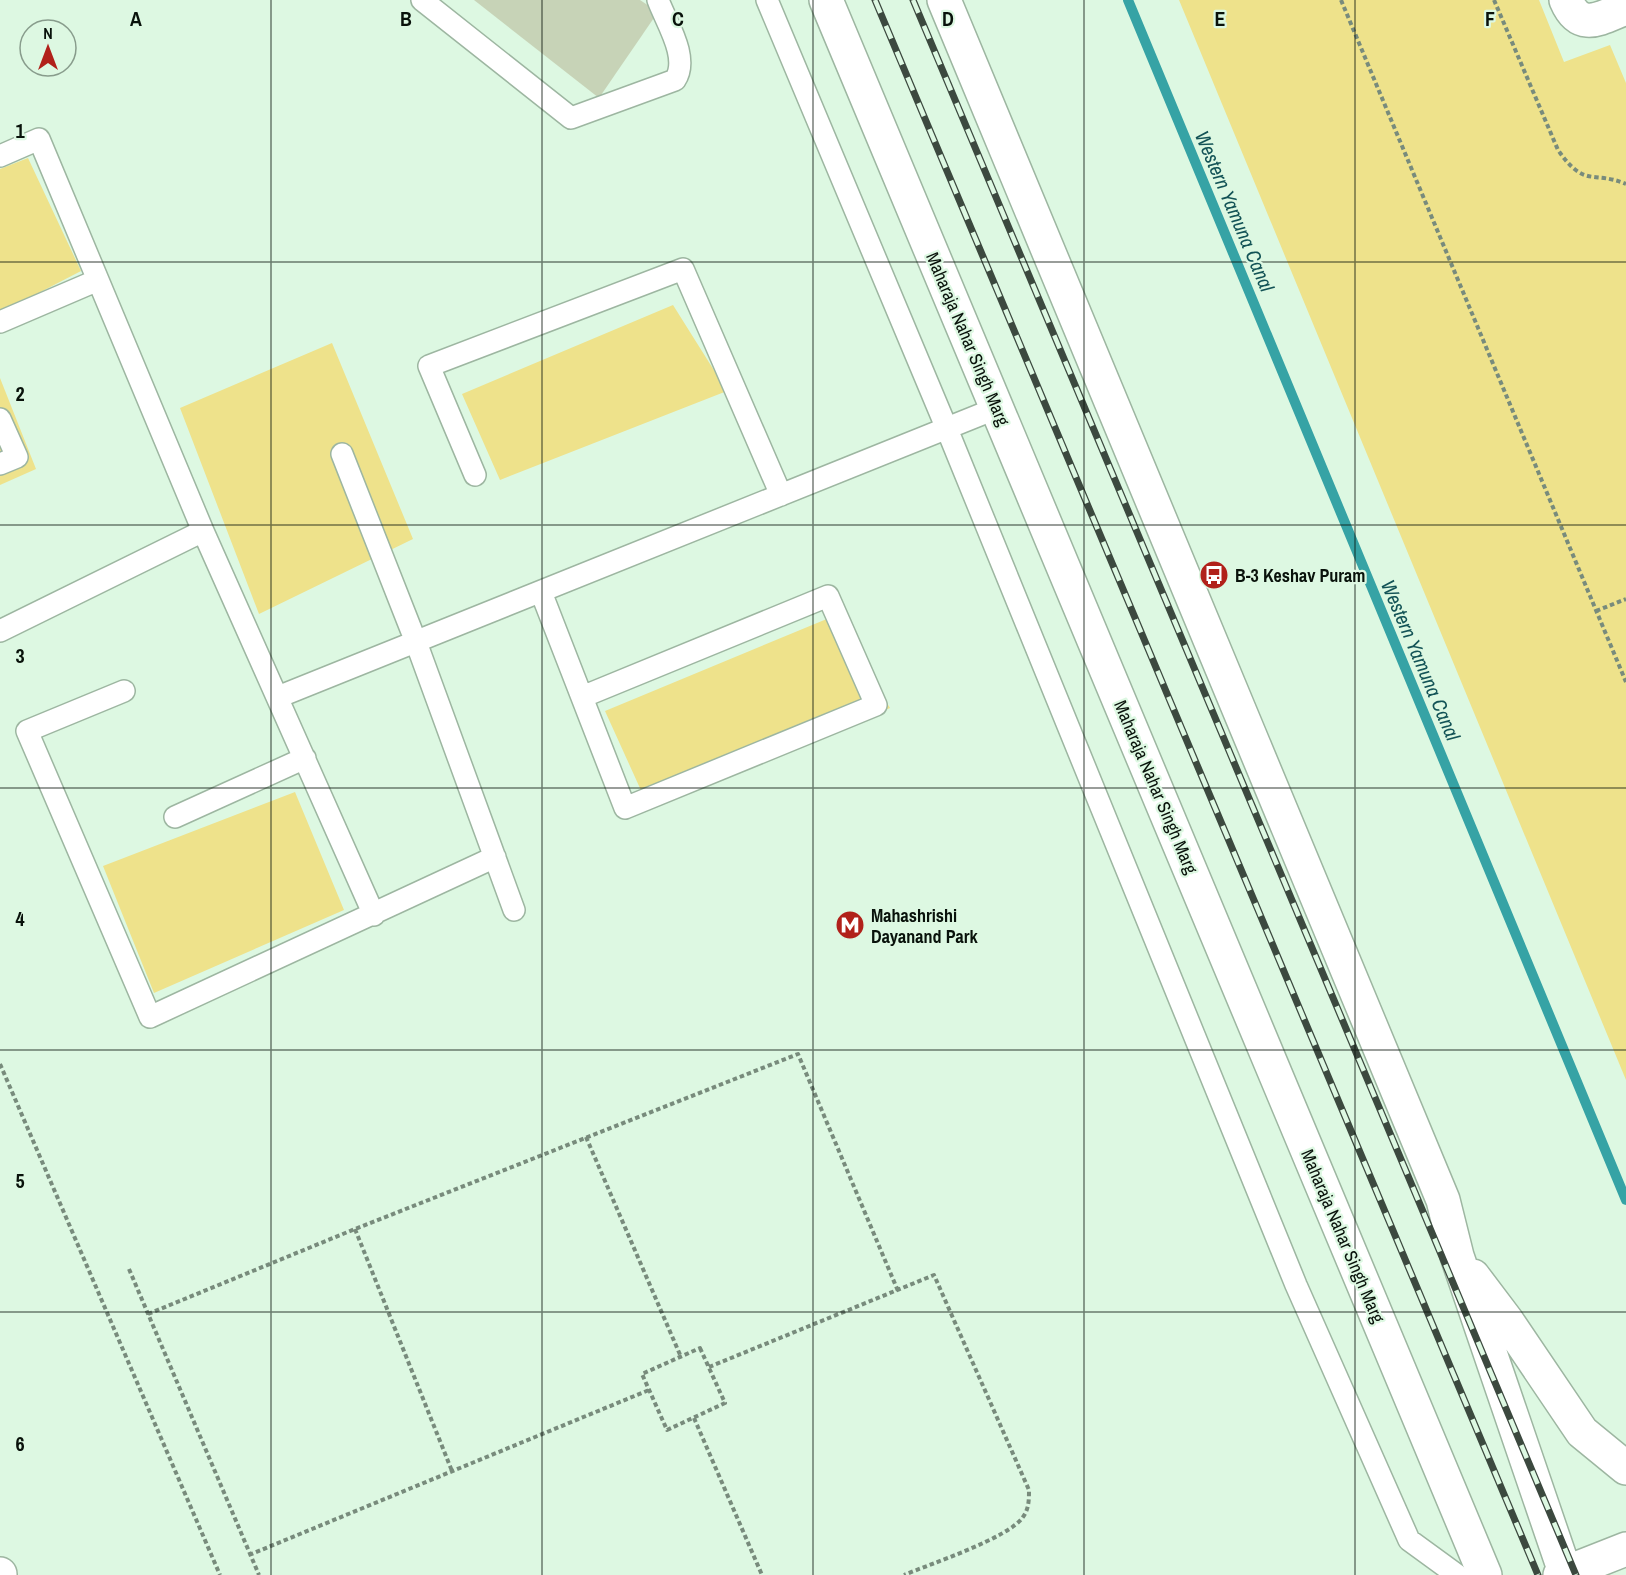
<svg xmlns="http://www.w3.org/2000/svg" width="1626" height="1575" font-family="'Archivo Narrow',sans-serif">
  <rect width="100%" height="100%" fill="#ddf8e2"/>
  <path fill="#eee28b" d="M1179 0H1539L1564 62 1610 45 1626 83V1080Z
    M28 158 81 271 0 313V169Z
    M673 305 727 391 500 480 462 394Z
    M332 343 413 539 259 614 180 408Z
    M0 378 36 469 0 485Z
    M834 616 890 708 649 808 605 711Z
    M295 792 344 910 154 993 103 866Z"/>
  <g fill="none" stroke-linecap="round" stroke-linejoin="round">
    <path stroke="#36a3a5" stroke-width="10" d="M1128 0 1626 1200"/>
  </g>
  <path fill="#c7d3b7" d="M474 0H640L658 12 599 98Z"/>
  <g fill="none" stroke-linecap="round" stroke-linejoin="round">
    <g stroke="#9db6a1" stroke-width="24">
      <path id="service" d="M422 0 571 118 675 80C690 58 666 22 658 0
        M767 0 947 429 1296 1285 1409 1540 1457 1575
        M0 156 39 139 203 531 374 915
        M0 322 98 280
        M0 419 17 457 0 464
        M342 454 416 642 514 910
        M475 475 429 366 683 269 781 495
        M541 592 625 808 876 705 828 596 582 697
        M0 631 203 531
        M124 691 27 731 150 1017 495 857
        M278 697 997 408
        M175 817 305 758"/>
    </g>
    <g stroke="#9db6a1" stroke-width="36">
      <path id="minor" d="M1566 0C1580 33 1600 18 1626 8
        M0 1574V1575"/>
    </g>
    <g stroke="#9db6a1" stroke-width="36">
      <path id="secondary" d="M826 0 1485 1575
        M944 0 1443 1200 1457 1256 1566 1575
        M1473 1276 1507 1321 1582 1432 1626 1468
        M1560 1575 1626 1549"/>
    </g>
    <path stroke="#788b7c" stroke-width="4" stroke-dasharray="4.5 3" stroke-linecap="butt" d="M1341 0 1626 682
      M1494 0 1558 150C1585 189 1593 170 1626 184
      M1596 611 1626 599
      M0 1064 220 1575
      M586 1137 681 1357
      M355 1229 452 1471
      M129 1269 259 1575
      M148 1314 355 1229 798 1054 898 1291
      M700 1348 725 1403 667 1430 642 1374Z
      M709 1367 934 1275 1029 1490C1029 1499 1029 1509 1023 1517 1009 1538 930 1564 904 1575
      M694 1418 762 1575
      M249 1555 649 1390"/>
    <use href="#service" stroke="#fff" stroke-width="21"/>
    <use href="#minor" stroke="#fff" stroke-width="33"/>
    <use href="#secondary" stroke="#fff" stroke-width="33"/>
    <g stroke="#3c493f" stroke-width="7">
      <path id="rail" d="M875 0 1538 1575
        M913 0 1576 1575"/>
    </g>
    <use href="#rail" stroke="#ddf8e2" stroke-width="4.5" stroke-dasharray="14" stroke-linecap="butt"/>
  </g>
  <path fill="none" stroke="#09120b" stroke-width="1.5" stroke-opacity="0.55" d="M271 0V1575M542 0V1575M813 0V1575M1084 0V1575M1355 0V1575M0 262H1626M0 525H1626M0 788H1626M0 1050H1626M0 1312H1626"/>
  <defs>
    <g id="bus-disc" transform="scale(1.5)"><circle r="9.5" fill="#b1211a" stroke="#ddf8e2"/><path d="M-5-6H5V4H4V6H2V4H-2V6H-4V4H-5ZM-3.5-4V0h7V-4ZM-3.5 1.2v1.5H-2V1.2ZM2 1.2v1.5H3.5V1.2Z" fill="#fff"/></g>
    <g id="metro-disc" transform="scale(1.5)"><circle r="9.5" fill="#b1211a" stroke="#ddf8e2"/><path d="M-5.5 5V-5H-3L0 0L3-5H5.5V5H3V-.5L0 4L-3-.5V5Z" fill="#fff"/></g>
  </defs>
  <g fill-rule="evenodd">
    <use href="#bus-disc" x="1214" y="575"/>
    <use href="#metro-disc" x="850" y="925"/>
  </g>
  <g text-anchor="middle" dominant-baseline="central" stroke-width="4.5" stroke-linejoin="round" paint-order="stroke">
    <g font-size="18" fill="#09120b" stroke="#ddf8e2">
      <text transform="translate(968 339) rotate(67)">Maharaja Nahar Singh Marg</text>
      <text transform="translate(1156 787) rotate(67)">Maharaja Nahar Singh Marg</text>
      <text transform="translate(1343 1236) rotate(67)">Maharaja Nahar Singh Marg</text>
    </g>
    <g font-size="18" font-weight="bold" fill="#09120b" stroke="#ddf8e2" text-anchor="start">
      <text x="1235" y="575">B-3 Keshav Puram</text>
      <text x="871" y="915">Mahashrishi<tspan x="871" dy="21">Dayanand Park</tspan></text>
    </g>
    <g font-size="20" font-style="italic" fill="#135356" stroke="#ddf8e2">
      <text transform="translate(1235 211) rotate(67)">Western Yamuna Canal</text>
      <text transform="translate(1421 660) rotate(67)">Western Yamuna Canal</text>
    </g>
  </g>
  <g font-size="20" text-anchor="middle" font-weight="bold" fill="#09120b" stroke="#ddf8e2" stroke-width="4.5" stroke-linejoin="round" paint-order="stroke">
    <text x="136" y="26">A</text>
    <text x="406" y="26">B</text>
    <text x="678" y="26">C</text>
    <text x="948" y="26">D</text>
    <text x="1220" y="26">E</text>
    <text x="1490" y="26">F</text>
    <text x="20" y="138">1</text>
    <text x="20" y="401">2</text>
    <text x="20" y="663">3</text>
    <text x="20" y="926">4</text>
    <text x="20" y="1188">5</text>
    <text x="20" y="1451">6</text>
  </g>
  <g transform="translate(48 48)"><circle r="28" fill="#ddf8e2" stroke="#889c8c" stroke-width="1.5"/>
  <path d="M0-4.5L10 22L0 15L-10 22Z" fill="#b1211a"/>
  <text y="-9" font-size="16" font-weight="bold" text-anchor="middle" fill="#09120b">N</text>
  </g>
</svg>
